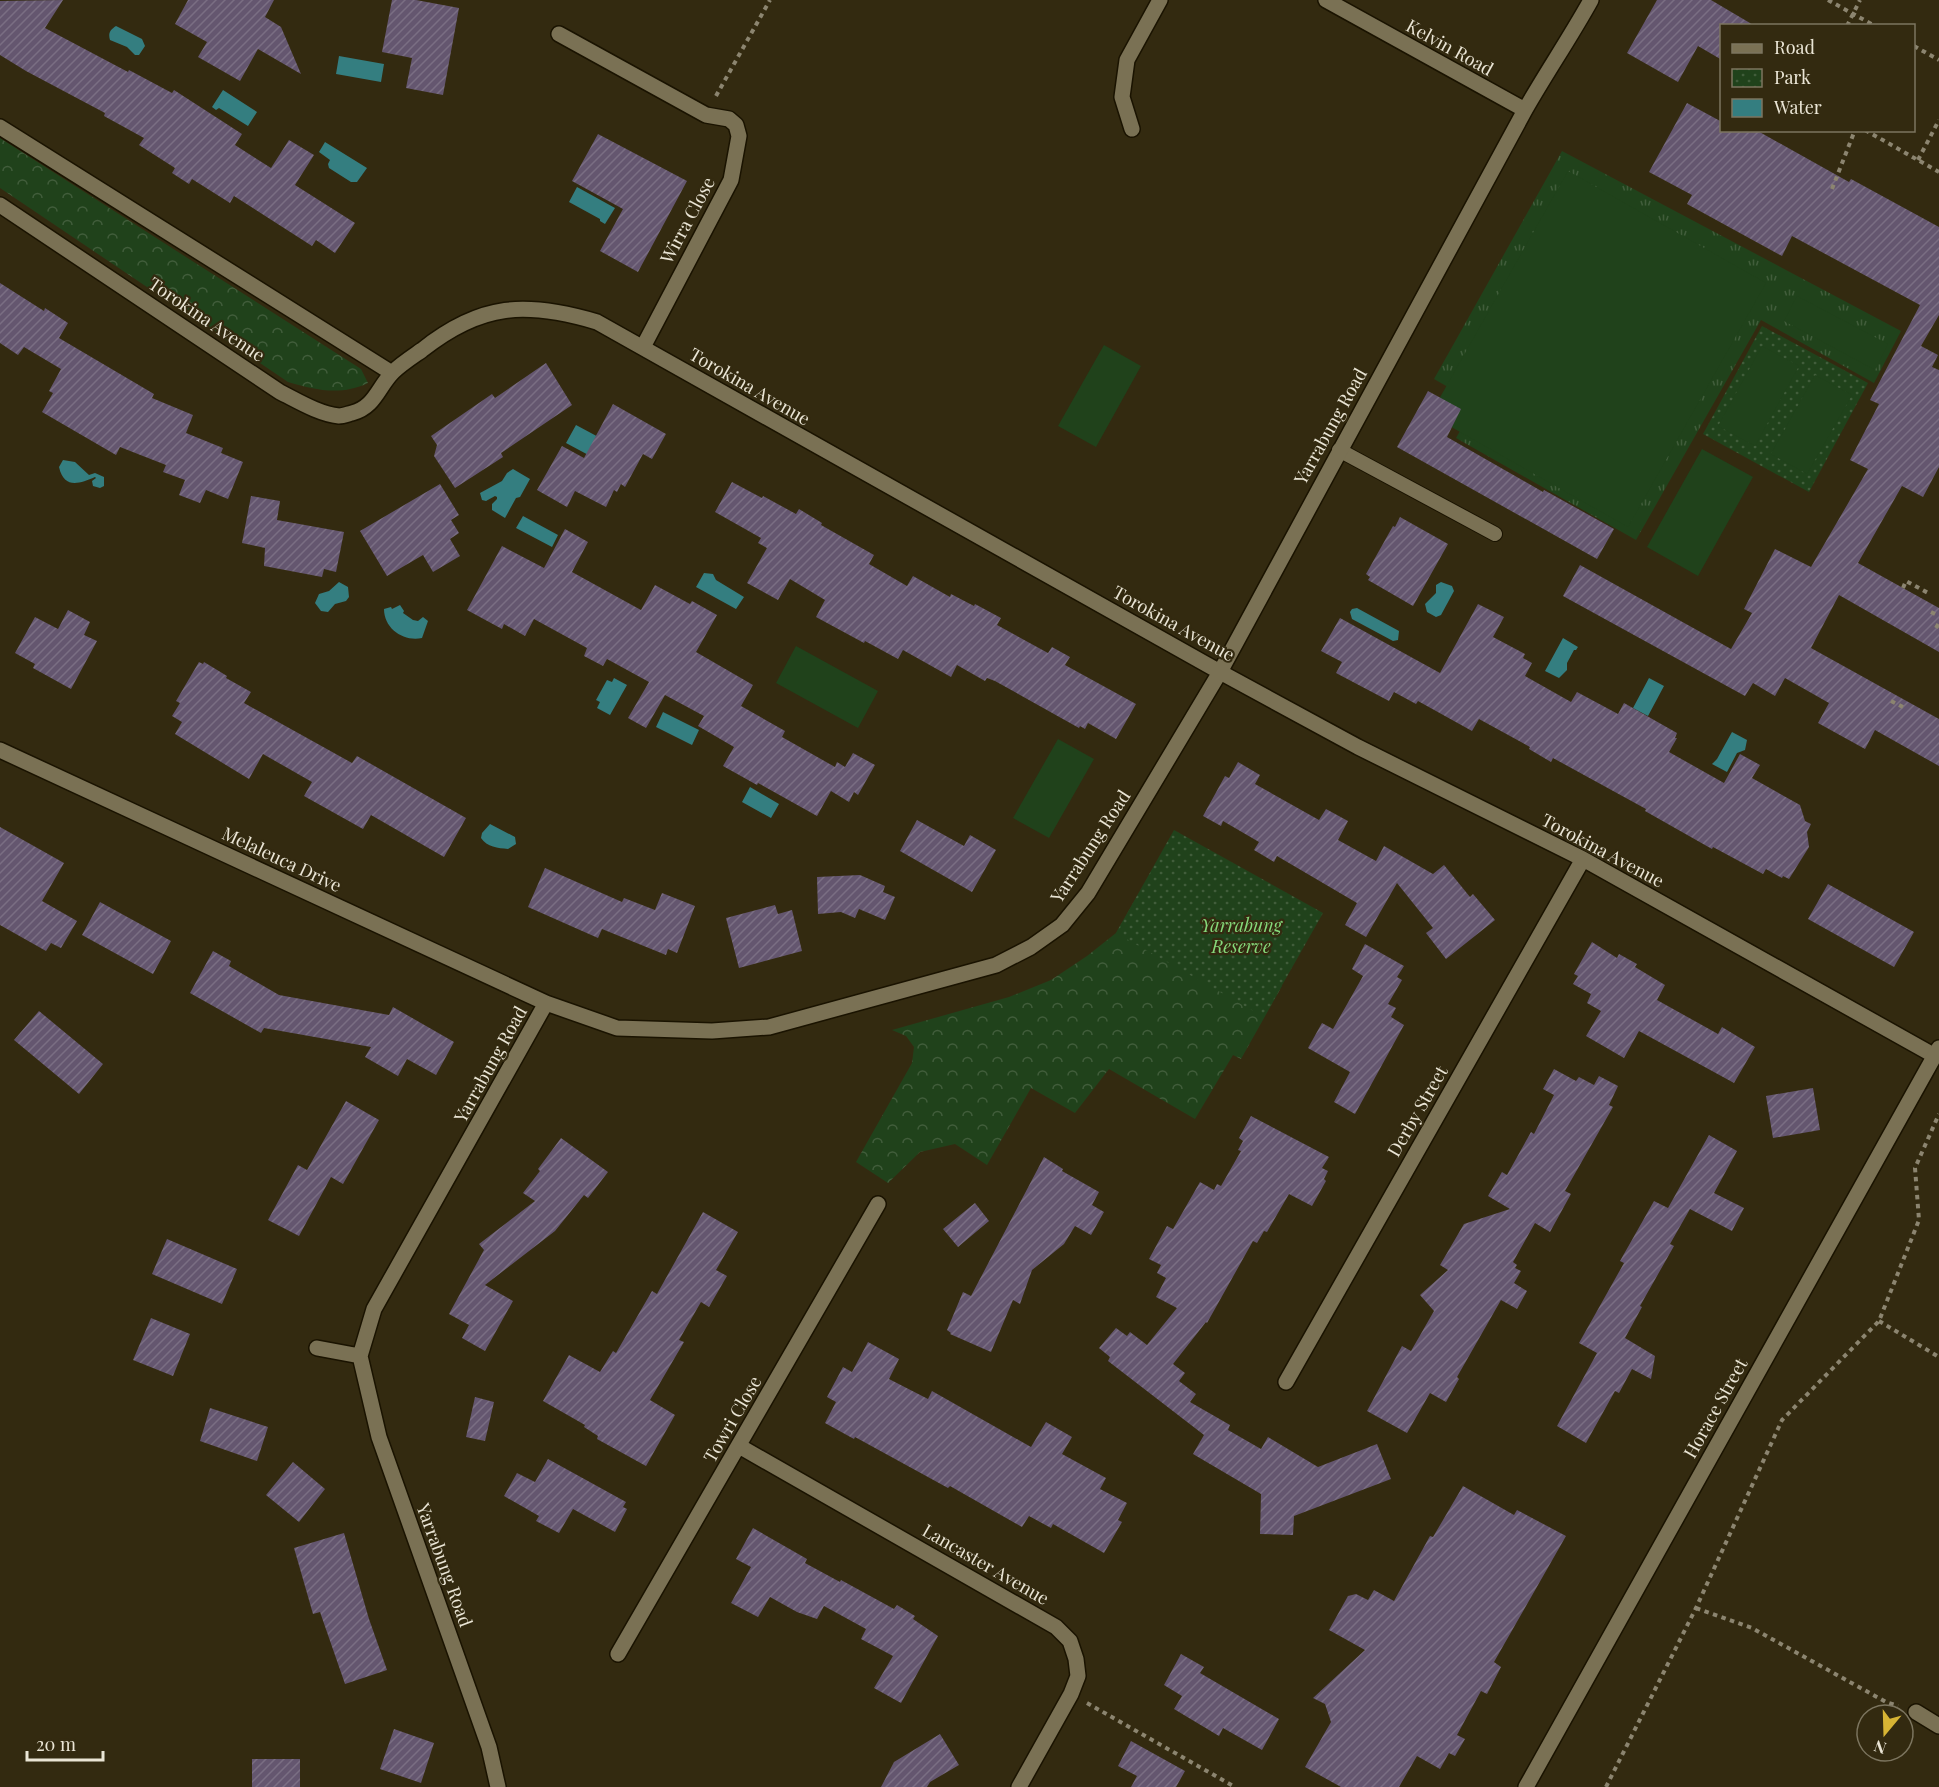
<svg xmlns="http://www.w3.org/2000/svg" width="1939" height="1787" font-family="'Playfair Display',serif">
  <defs>
    <pattern id="grass-tufts" width="24" height="20" patternUnits="userSpaceOnUse" patternTransform="scale(1.5)"><rect width="24" height="20" fill="#20421b"/><path d="M3 7l-1-3M5 7V3M7 7l1-3M15 17l-1-3M17 17v-4M19 17l1-3" fill="none" stroke="#415d3b"/></pattern>
    <pattern id="forest-crowns" width="20" height="18" patternUnits="userSpaceOnUse" patternTransform="scale(1.5)"><rect width="20" height="18" fill="#20421b"/><path d="M2 6a3 3 0 1 1 6 0M12 15a3 3 0 1 1 6 0" fill="none" stroke="#415d3b"/></pattern>
    <pattern id="park-dots" width="8" height="8" patternUnits="userSpaceOnUse" patternTransform="scale(1.5)"><rect width="8" height="8" fill="#20421b"/><path d="M2 2h.1M6 6h.1" fill="none" stroke="#415d3b" stroke-width="1.8" stroke-linecap="round"/></pattern>
    <pattern id="building-hatch" width="6" height="6" patternUnits="userSpaceOnUse" patternTransform="scale(1.5)"><rect width="6" height="6" fill="#64566f"/><path d="M-1 1l2-2M0 6l6-6M5 7l2-2" fill="none" stroke="#7a6e83"/></pattern>
  </defs>
  <rect width="100%" height="100%" fill="#332a10"/>
  <path fill="url(#grass-tufts)" d="M1562 151 1901 331 1874 383 1761 320 1636 540 1456 438 1476 403 1434 379Z"/>
  <path fill="url(#forest-crowns)" d="M0 138 361 369 368 383C341 396 315 390 288 382L0 188Z
    M1135 900 1282 986 1241 1059 1233 1055 1195 1119 1109 1069 1075 1113 1031 1088 987 1165 955 1144 920 1152 888 1183 856 1162 912 1063 914 1047 906 1036 892 1030 1009 997 1051 980 1087 956 1116 933Z"/>
  <path fill="url(#park-dots)" d="M1762 326 1868 383 1809 492 1703 434Z
    M1174 830 1323 913 1264 1017 1116 933Z"/>
  <path fill="#20421b" d="M1568 171 1766 283 1628 527 1430 415Z
    M1797 296 1888 344 1875 370 1784 321Z
    M1104 345 1141 366 1096 447 1058 426Z
    M1762 346 1799 366 1755 446 1718 426Z
    M1815 375 1852 395 1807 474 1771 454Z
    M1702 449 1753 477 1698 576 1647 547Z
    M796 646 878 691 858 728 776 683Z
    M1058 739 1094 759 1049 838 1013 818Z"/>
  <path fill="#347e80" d="M116 26 142 39 145 46 139 55H135L127 47 110 40C108 33 110 30 116 26Z
    M339 56 384 64 381 82 336 74Z
    M223 90 257 112 248 126 219 108 216 110 212 107Z
    M325 142 367 168 357 182H351L329 168 328 164 330 160 319 152Z
    M577 187 615 208 605 224 600 221V219L569 202Z
    M576 425 604 440 594 458 566 443Z
    M63 460 75 462 89 475 95 473 104 477V486L100 488 93 486 92 481 96 478 95 477C79 484 64 489 59 467Z
    M513 469 530 479 520 497 516 498 505 518 492 510V504L497 499V497L495 496 486 501 482 500 480 493 502 481 507 473Z
    M523 516 558 535 552 547 516 528Z
    M704 573 713 574 716 580 744 597 736 609 696 587Z
    M339 582 348 587 349 597 346 601 335 604 328 612 321 611 315 603 319 594 329 591Z
    M1441 582 1452 586 1454 591 1441 615 1436 617 1427 612 1425 604 1436 593V585Z
    M400 605 404 611 403 613 413 620 418 621 423 617 428 621 422 638C404 642 384 629 384 609L391 607 392 609Z
    M1357 608 1399 631 1398 640 1393 641 1352 619 1350 612 1352 609Z
    M1563 638 1578 647 1576 650H1574L1567 663V670L1559 678 1545 671Z
    M614 678 627 685 610 715 597 708 600 702 596 700 607 680 612 682Z
    M1649 678 1664 686 1648 716 1633 708Z
    M663 712 699 730 692 745 656 727Z
    M1732 732 1747 740 1745 750 1737 753 1727 772 1712 764 1717 759Z
    M750 787 779 804 771 818 742 802Z
    M490 824 515 837 516 844 508 849C498 848 487 847 481 838L482 833Z"/>
  <path fill="url(#building-hatch)" d="M63 0 45 28 128 72 129 70 172 93 174 90 242 134 235 145 271 168 289 140 314 155 295 185 355 223 335 253 316 240 312 246 234 196 230 203 192 179 189 184 172 173 175 168 139 145 144 138 104 116 105 113 26 71 0 55V1Z
    M188 0H274L265 17 281 27 301 74 258 49 240 81 198 57 207 42 175 24Z
    M392 0H416L459 8 443 95 406 88 412 58 382 52Z
    M1657 0H1711L1755 26H1722V60L1698 46 1678 82 1627 53Z
    M1687 103 1722 122V130H1756L1849 182 1851 179 1939 227V315L1921 346 1938 355 1932 367 1939 370V467L1923 497 1902 486 1858 563 1939 608V652L1839 595 1811 648 1939 719V766L1875 730 1865 749 1818 723 1829 703 1785 678 1775 696 1753 683 1745 696 1563 596 1580 565 1731 649 1752 613 1744 609 1775 549 1811 567 1868 469 1850 460 1879 404 1870 400 1920 305 1792 236 1782 256 1687 204 1692 195 1649 172Z
    M598 134 687 181 638 272 600 251 623 209 572 181Z
    M0 283 44 311 45 308 68 323 59 338 154 394 152 398 193 415 186 433 223 448 221 453 243 462 228 499 206 490 200 503 179 495 185 480 163 472 166 465 120 447 116 455 42 412 53 393 49 391 61 369 24 347 18 355 0 343Z
    M546 363 572 405 501 453 503 457 455 488 434 456 437 445 431 436 492 394 495 398Z
    M1428 391 1461 409 1447 437 1543 492 1544 490 1614 529 1597 559 1397 447Z
    M613 404 666 434 652 459 643 454 625 487 621 484 617 492 614 490 606 507 575 491 567 507 537 490 562 446 584 458Z
    M732 482 762 498 763 496 796 514 799 509 822 523 821 525 874 555 869 564 907 586 913 576 950 597 951 594 974 606 975 604 1001 618 997 625 1048 653 1052 647 1070 657 1065 665 1136 704 1116 739 1088 723 1085 729 1080 726 1079 728 995 681 987 678 985 681 957 665 951 677 903 650 898 659 865 641 864 643 816 617 825 600 790 579 778 600 747 583 767 548 758 543 761 538 715 512Z
    M440 484 459 515 451 520 459 533 450 539 460 556 433 572 423 555 387 576 360 531Z
    M251 496 280 501 277 520 344 532 336 572 324 569 322 577 264 566 265 548 242 543Z
    M1400 517 1448 544 1413 606 1368 580 1370 577 1366 574 1393 526 1395 527Z
    M565 529 588 542 572 572 641 610 655 585 690 604 692 601 717 615 696 652 753 685 741 706 785 731 782 737 835 767 837 762 845 767 853 753 875 765 858 795 854 792 849 802 831 791 817 816 758 783 757 785 723 766 734 747 698 726 704 716 665 695 646 728 628 718 649 682 607 659 603 666 584 656 587 648 534 619 525 636 504 624 502 629 467 610 502 546 544 568Z
    M1478 604 1504 617 1493 637 1525 654 1523 658 1532 663 1525 676 1571 702 1577 692 1618 714 1624 703 1677 733 1675 738H1677L1669 752 1724 783 1740 754 1760 765 1752 778 1800 805 1805 821 1811 824 1807 832 1809 847 1789 879 1783 876 1782 878 1766 869 1763 874 1713 847 1712 849 1645 811 1646 809 1553 758 1551 762 1529 749 1530 747 1479 719 1472 731 1418 701 1416 704 1394 692 1389 701 1336 673 1342 662 1321 651 1340 618 1440 673Z
    M68 610 90 622 84 635 97 641 71 689 33 668 35 664 15 653 35 617 58 629Z
    M199 662 203 664 204 662 227 676 226 678 251 692 244 703 352 763 357 756 466 818 444 857 371 815 363 829 304 796 312 782 263 754 249 779 175 734 182 722 172 716 180 703 176 701Z
    M1238 762 1260 775 1255 784 1319 820 1326 809 1348 821 1338 840 1376 861 1384 846 1433 874 1444 865 1470 897 1473 894 1495 920 1446 959 1426 933 1433 928 1397 883 1366 937 1345 925 1357 903 1277 856 1274 862 1254 850 1259 842 1223 821 1221 826 1203 816 1225 776 1229 778Z
    M917 820 964 846 970 835 996 850 972 892 900 851Z
    M0 827 64 863 42 901 77 921 61 948 51 943 46 951 0 925Z
    M545 868 622 902 624 898 655 910 662 893 695 906 677 953 668 949 666 955 602 929 598 938 528 907Z
    M860 875 885 886 883 892 895 897 885 920 859 909 855 918 841 912 818 914 817 877Z
    M1828 884 1914 932 1894 967 1808 919Z
    M100 902 171 941 153 974 82 935Z
    M775 905 778 914 792 910 802 951 739 968 726 918Z
    M1592 942 1617 958 1619 954 1637 964 1635 967 1665 985 1657 1000 1718 1034 1722 1027 1755 1047 1734 1083 1639 1031 1624 1058 1586 1036 1601 1011 1587 1003 1591 994 1573 984 1578 976 1574 974Z
    M1365 944 1404 966 1397 977 1402 980 1388 1004 1396 1008 1391 1017 1404 1025 1355 1114 1334 1102 1350 1072 1308 1048 1322 1023 1333 1029 1363 976 1352 969Z
    M213 951 231 961 229 966 279 995 389 1015 393 1007 454 1042 436 1075 407 1059 398 1076 365 1057 371 1047 264 1028 261 1033 190 993Z
    M39 1011 103 1064 79 1094 14 1040Z
    M1554 1069 1576 1081 1579 1077 1594 1085 1599 1076 1618 1086 1609 1105 1613 1107 1565 1191 1571 1194 1550 1232 1535 1223 1513 1262 1517 1265 1515 1268 1521 1271 1514 1283 1527 1291 1517 1309 1501 1300 1457 1377 1459 1379 1446 1402 1430 1393 1407 1433 1367 1411 1402 1346 1411 1351 1434 1311 1420 1295 1448 1270 1440 1265 1464 1224 1510 1209 1488 1196 1502 1172 1507 1175 1531 1132 1534 1134 1554 1095 1543 1089Z
    M1813 1088 1820 1130 1773 1138 1766 1096Z
    M346 1101 379 1120 343 1184 331 1177 299 1236 268 1220 298 1165 307 1170Z
    M1251 1116 1329 1157 1322 1168 1328 1171 1324 1179 1326 1181 1312 1206 1289 1194 1267 1232 1264 1231 1257 1243 1253 1241 1207 1323 1206 1322 1173 1364 1185 1373 1179 1381 1196 1394 1190 1402 1230 1425 1228 1430 1261 1449 1268 1437 1318 1467 1377 1444 1391 1479 1294 1516 1293 1535 1260 1534 1261 1494 1193 1454 1204 1435 1108 1361 1110 1357 1099 1348 1116 1328 1127 1336 1130 1332 1147 1345 1177 1308 1156 1297 1166 1278 1157 1273 1161 1265 1149 1259 1167 1226 1173 1229 1200 1182 1214 1190 1217 1184 1221 1186 1241 1151 1238 1150 1243 1141 1239 1138Z
    M1709 1135 1737 1151 1714 1193 1744 1208 1732 1231 1690 1209 1670 1244 1674 1246 1640 1306 1642 1307 1625 1338 1655 1356 1651 1379 1632 1369 1619 1393 1615 1391 1586 1443 1557 1426 1597 1353 1579 1343 1624 1263 1620 1261 1654 1201 1668 1208Z
    M561 1138 608 1172 588 1198 584 1195 555 1231 485 1285 513 1301 485 1351 462 1338 469 1325 449 1314 484 1250 479 1244 535 1201 523 1193 540 1171 538 1169Z
    M1044 1157 1063 1169 1062 1171 1099 1192 1092 1205 1104 1212 1091 1235 1075 1226 1064 1244 1032 1270 1020 1304 1013 1300 991 1352 950 1334 951 1333 947 1330 963 1292 971 1296Z
    M975 1203 989 1221 958 1247 943 1229Z
    M703 1212 738 1232 716 1270 727 1276 709 1307 701 1302 679 1340 684 1342 650 1400 675 1415 646 1466 597 1439 598 1436 584 1427 585 1425 543 1401 569 1355 600 1372 613 1351 616 1353 652 1291 657 1294Z
    M167 1239 237 1269 222 1304 152 1274Z
    M151 1318 190 1334 173 1376 133 1360Z
    M868 1342 899 1359 889 1379 928 1399 932 1391 1031 1447 1046 1422 1072 1437 1062 1454 1106 1478 1100 1489 1127 1503 1118 1520 1122 1522 1104 1553 1053 1524 1051 1528 1029 1516 1022 1527 950 1486 948 1488 855 1437 854 1439 825 1423 836 1402 827 1397 843 1367 852 1372Z
    M475 1397 494 1402 485 1441 466 1437Z
    M210 1408 268 1427 257 1461 200 1441Z
    M548 1459 626 1502 623 1507 627 1509 615 1532 573 1509 559 1533 536 1521 539 1516 504 1496 517 1473 535 1482Z
    M293 1462 325 1489 299 1522 266 1495Z
    M1463 1486 1514 1515 1517 1510 1566 1536 1494 1662 1501 1667 1487 1694 1481 1691 1457 1735 1465 1739 1455 1756 1449 1753 1440 1769 1417 1756 1399 1787H1341L1305 1767 1331 1722 1325 1704 1313 1698 1365 1650 1329 1630 1348 1596 1356 1594 1368 1600 1374 1590 1394 1601 1430 1536 1433 1537Z
    M753 1528 807 1559 805 1563 840 1582 841 1580 894 1609 897 1605 915 1616 913 1619 938 1636 901 1703 874 1688 893 1656 861 1639 866 1629 824 1606 817 1619 797 1612 770 1597 758 1617 731 1603 751 1567 736 1559Z
    M344 1533 369 1619 387 1670 345 1684 320 1612 313 1614 294 1548Z
    M1181 1654 1204 1667 1200 1673 1279 1719 1262 1750 1223 1728 1219 1736 1174 1709 1182 1696 1164 1685Z
    M394 1729 434 1743 421 1783 380 1769Z
    M940 1734 959 1765 930 1782 927 1787H881L894 1762Z
    M1131 1741 1185 1771 1176 1787H1131L1137 1776 1118 1766Z
    M252 1759H300V1787H252Z"/>
  <g fill="none" stroke-linecap="round" stroke-linejoin="round">
    <g stroke="#1a1300" stroke-width="16">
      <path id="lane" d="M1339 450 1495 534"/>
    </g>
    <g stroke="#1a1300" stroke-width="18">
      <path id="street" d="M1326 0 1525 110
        M559 34 706 115 729 119 736 125 739 136 731 180 643 347
        M0 127 392 373
        M1132 129 1122 97 1127 60 1160 0
        M0 205 280 392C298 401 319 414 339 416 343 416 348 414 352 413 375 407 378 387 393 372 401 364 412 357 422 350 481 303 526 301 597 322L1220 672 1358 747 1583 859 1935 1056
        M0 750 546 1003 617 1028 712 1031 769 1027 996 965 1031 947 1062 925 1088 893 1220 672 1525 110C1546 73 1570 38 1591 0
        M317 1348 360 1356
        M1286 1382 1583 859
        M739 1446 1056 1627 1070 1641 1076 1659 1078 1676 1071 1694 1019 1787
        M618 1654 878 1204
        M1916 1712 1939 1726
        M498 1787 489 1747 379 1437 360 1356 374 1309 546 1003"/>
    </g>
    <g stroke="#1a1300" stroke-width="18">
      <path id="secondary" d="M1526 1787 1939 1048"/>
    </g>
    <path stroke="#8c8570" stroke-width="4" stroke-dasharray="4.5 4.5" stroke-linecap="butt" d="M1828 0 1875 26
      M1847 26 1860 0
      M1914 46 1939 60
      M716 96 770 0
      M1865 130 1939 172
      M1918 160 1939 120
      M1832 189 1855 130
      M1903 588 1906 581 1930 594
      M1931 612 1939 616
      M1936 628 1939 623
      M1891 701 1903 707
      M1879 1321 1939 1357
      M1696 1608 1752 1628 1886 1702 1898 1706
      M1087 1703 1235 1787
      M1606 1787 1696 1608 1782 1420 1879 1321 1919 1220 1915 1168 1939 1114"/>
    <use href="#lane" stroke="#7a7154" stroke-width="14"/>
    <use href="#street" stroke="#7a7154" stroke-width="15"/>
    <use href="#secondary" stroke="#7a7154" stroke-width="15"/>
  </g>
  <g text-anchor="middle" dominant-baseline="central" stroke-width="4.5" stroke-linejoin="round" paint-order="stroke">
    <g font-size="18" fill="#eae5d5" stroke="#332a10">
      <text transform="translate(1450 47) rotate(29)">Kelvin Road</text>
      <text transform="translate(687 220) rotate(-62)">Wirra Close</text>
      <text transform="translate(207 319) rotate(34)">Torokina Avenue</text>
      <text transform="translate(750 386) rotate(30)">Torokina Avenue</text>
      <text transform="translate(1330 426) rotate(-61)">Yarrabung Road</text>
      <text transform="translate(1174 623) rotate(29)">Torokina Avenue</text>
      <text transform="translate(1090 846) rotate(-57)">Yarrabung Road</text>
      <text transform="translate(1603 850) rotate(28)">Torokina Avenue</text>
      <text transform="translate(282 859) rotate(25)">Melaleuca Drive</text>
      <text transform="translate(490 1064) rotate(-61)">Yarrabung Road</text>
      <text transform="translate(1417 1111) rotate(-60)">Derby Street</text>
      <text transform="translate(1715 1408) rotate(-61)">Horace Street</text>
      <text transform="translate(732 1419) rotate(-60)">Towri Close</text>
      <text transform="translate(986 1564) rotate(30)">Lancaster Avenue</text>
      <text transform="translate(445 1565) rotate(70)">Yarrabung Road</text>
    </g>
    <g font-size="18" font-style="italic" fill="#85d87a" stroke="#332a10">
      <text x="1241" y="925">Yarrabung<tspan x="1241" dy="21">Reserve</tspan></text>
    </g>
  </g>
  <rect x="1720" y="24" width="195" height="108" fill="#332a10" stroke="#7c755f" stroke-width="1.5"/>
  <rect x="1732" y="44" width="30" height="9" fill="#7a7154" stroke="#7c755f" stroke-width="1.5"/>
  <text x="1774" y="54" font-size="18" fill="#eae5d5">Road</text>
  <rect x="1732" y="69" width="30" height="18" fill="url(#park-dots)" stroke="#7c755f" stroke-width="1.5"/>
  <text x="1774" y="84" font-size="18" fill="#eae5d5">Park</text>
  <rect x="1732" y="99" width="30" height="18" fill="#347e80" stroke="#7c755f" stroke-width="1.5"/>
  <text x="1774" y="114" font-size="18" fill="#eae5d5">Water</text>
  <g transform="translate(1885 1733) rotate(199)"><circle r="28" fill="#332a10" stroke="#7c755f" stroke-width="1.5"/>
  <path d="M0-4.5L10 22L0 15L-10 22Z" fill="#d7b434"/>
  <text y="-9" font-size="16" font-weight="bold" text-anchor="middle" fill="#eae5d5">N</text>
  </g>
  <path d="M27 1751v9h76v-9" fill="none" stroke="#eae5d5" stroke-width="3"/>
  <text x="36" y="1751" font-size="18" fill="#eae5d5" stroke="#332a10" stroke-width="4.5" paint-order="stroke">20 m</text>
</svg>
